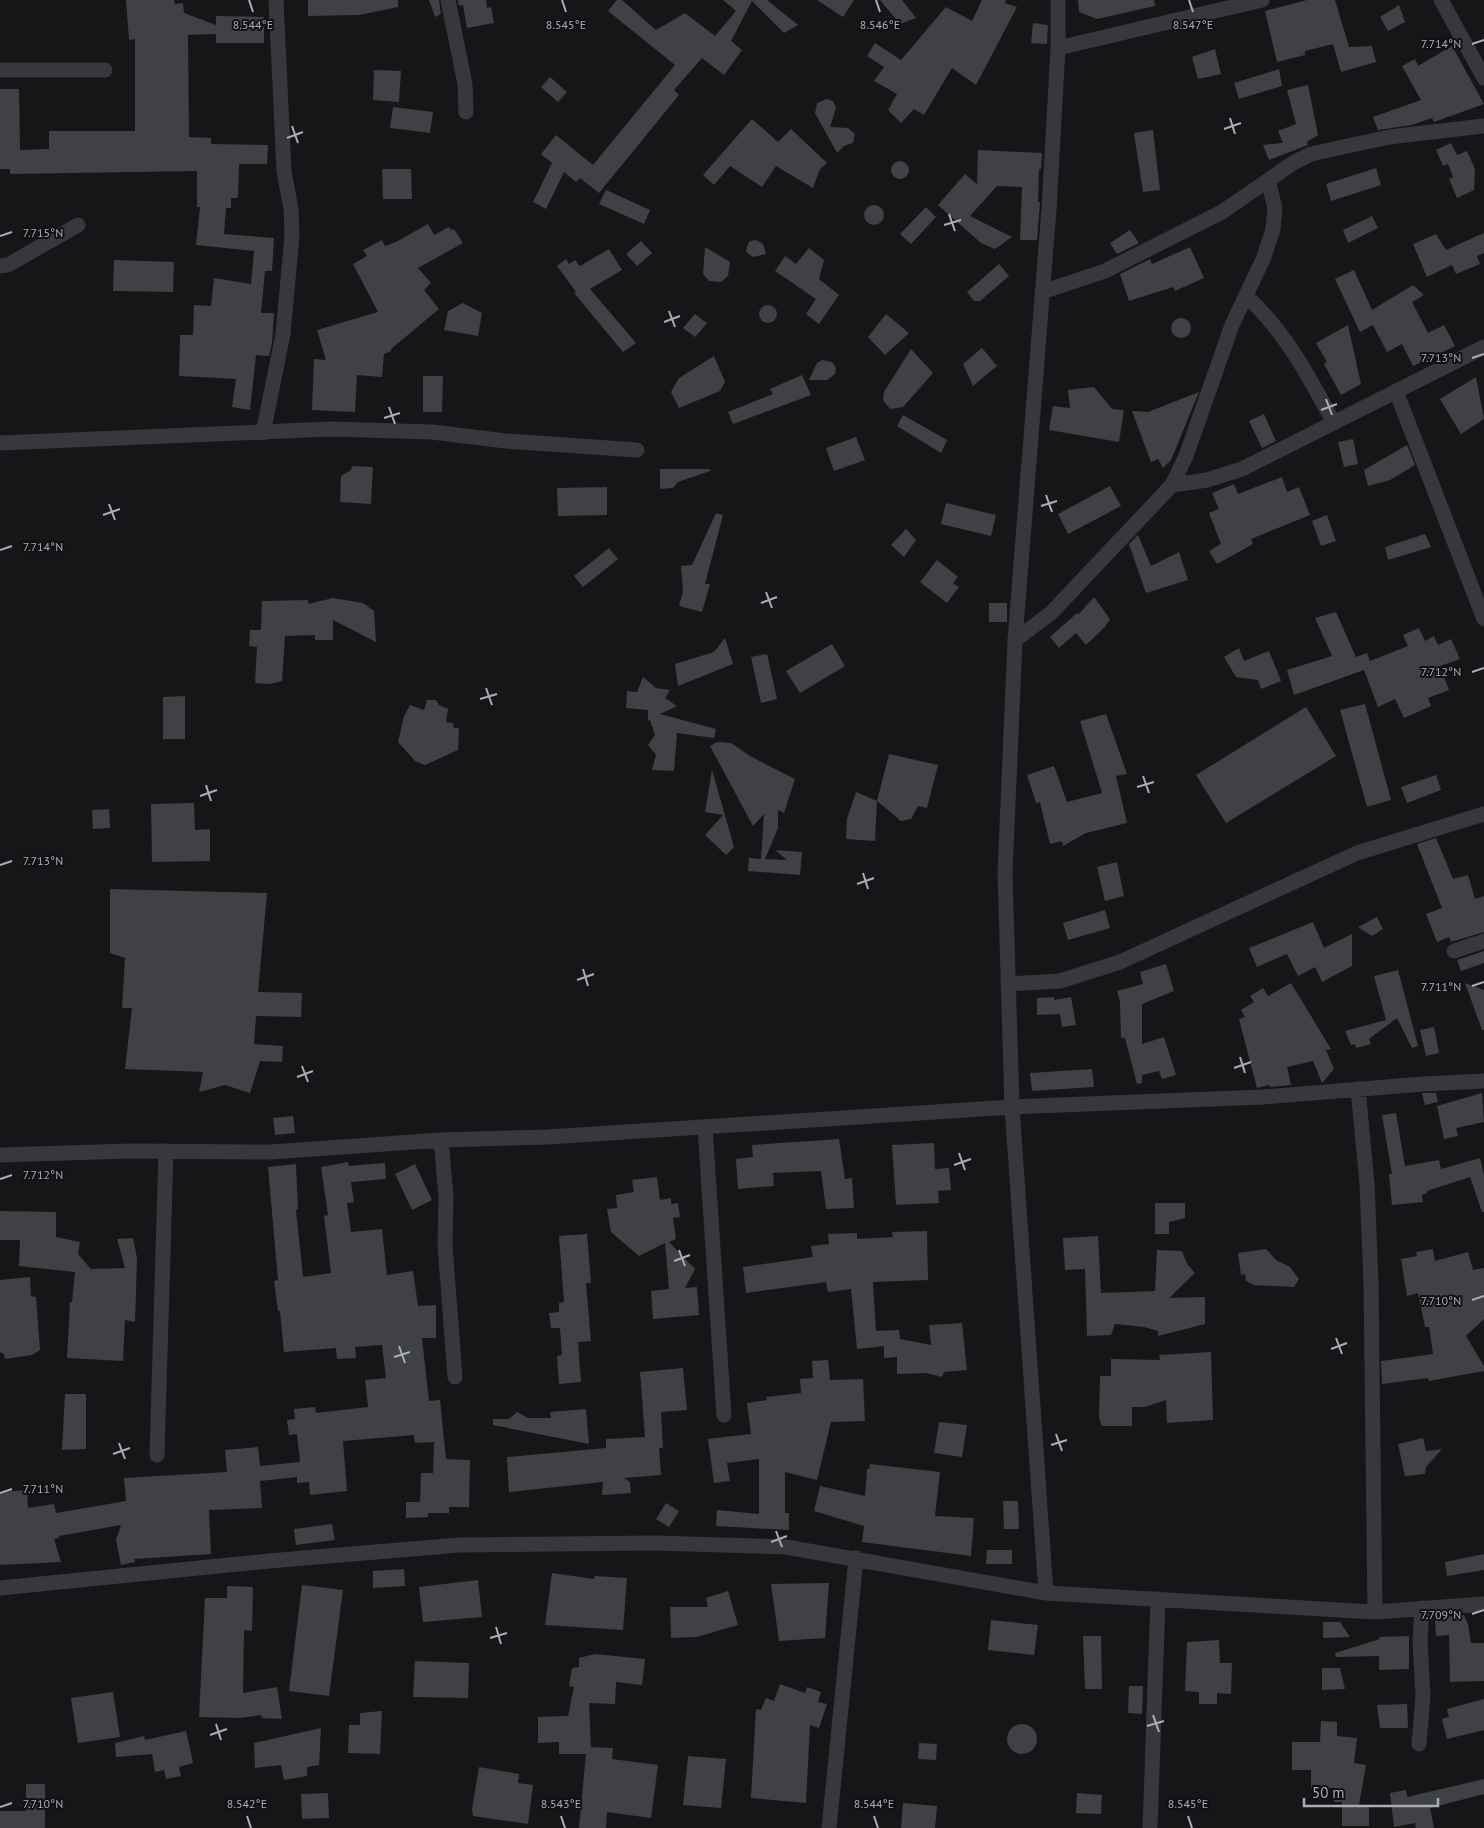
<svg xmlns="http://www.w3.org/2000/svg" width="1484" height="1828" font-family="'PT Sans',sans-serif">
  <rect width="100%" height="100%" fill="#161618"/>
  <path fill="#404145" d="M126 0H174L175 4 183 3 184 13 216 25V16L264 17V43H216V34L188 35 189 137 211 138V144L268 145 267 164H239L238 198H231V208H226L224 234 274 238 272 271H265L261 313H274L272 343 269 356 256 355 250 410 232 407 236 379 179 376 180 335H193L194 305 211 306 214 278 251 284 254 251 196 245 200 207H197V171L10 174V169H0V89H19L20 150 49 149V131H135V39L129 40Z
    M308 0H398V7L359 15 308 16Z
    M429 0H439L441 14 435 17Z
    M458 0H486L487 8 491 7 494 23 467 28 463 5 459 6Z
    M617 0H622L656 30 685 13 715 36 736 11 723 0H767L798 25 784 33 752 1 731 41 742 50 724 75 702 58 674 90 679 95 599 193 580 178 576 182 564 172 546 209 533 202 552 163 541 154 556 135 593 165 675 65 608 11Z
    M817 0H854L843 17Z
    M880 0H902L916 18 900 24Z
    M982 0H1006L1005 3 1017 7 976 85 952 68 924 115 914 109 901 123 888 110 897 94 874 81 884 67 867 56 875 43 901 60 946 7 972 21Z
    M1078 0H1154L1155 6 1097 19 1079 12Z
    M1307 0H1335L1349 47 1372 46 1376 62 1341 72 1333 44 1305 51V55L1277 62 1265 11Z
    M1399 5 1405 22 1388 31 1380 17Z
    M1033 23 1048 25 1047 44 1031 43Z
    M1452 46 1484 104 1434 122 1432 118 1412 125 1378 130 1373 117 1421 100 1402 66 1415 59 1418 66Z
    M1215 49 1221 74 1198 79 1192 57Z
    M1279 69 1282 86 1239 99 1234 83Z
    M374 70 401 71 399 102 373 100Z
    M550 77 567 92 558 102 541 87Z
    M1308 85 1318 135 1307 142 1308 145 1269 160 1263 145 1283 143 1278 131 1296 124 1287 90Z
    M826 99 833 101 836 108 830 127 848 128 855 134 853 143 844 146 837 153 815 113 817 103Z
    M393 107 433 112 430 133 390 128Z
    M752 119 778 142 791 129 827 163 820 169 813 188 776 166 762 187 730 166 714 185 703 175Z
    M1153 130 1160 190 1143 192 1134 133Z
    M1451 143 1457 155 1467 151 1475 169 1474 190 1457 198 1449 179 1453 177 1448 164 1443 166 1436 150Z
    M978 150 1042 153 1041 169H1039L1038 202H1040L1037 240H1020L1022 187 997 186 970 216 1012 237 995 249 981 243 938 205 965 174 977 184Z
    M891 170a9 9 0 1 1 18 0a9 9 0 1 1-18 0Z
    M1376 168 1381 185 1331 201 1326 184Z
    M382 169H411L412 199H383Z
    M606 190 650 210 644 224 599 204Z
    M864 215a10 10 0 1 1 20 0a10 10 0 1 1-20 0Z
    M926 207 936 217 911 244 900 234Z
    M1372 216 1378 228 1348 243 1343 230Z
    M428 224 434 235 449 227 451 230 454 229 463 243 418 268 431 283 424 290 439 309 391 349V351L384 354 382 377 357 375 355 412 312 410 314 359 326 360 317 330 378 312 353 264 367 256 363 250 382 240 385 246 396 242Z
    M1130 230 1139 243 1117 254 1110 243Z
    M1484 233V253L1477 256 1480 264 1456 274 1452 265 1427 277 1413 244 1436 234 1446 250Z
    M756 240 763 244 766 254 753 257 746 252 747 246 750 241Z
    M641 241 652 253 637 266 626 254Z
    M705 247 730 262 728 276 721 282 709 281 703 274Z
    M1190 247 1204 278 1175 291 1173 287 1129 301 1120 274 1150 259 1152 264Z
    M809 248 824 260 819 279 839 295 819 324 806 314 816 299 775 271 785 256 796 264Z
    M609 249 622 270 590 289 636 343 623 352 574 293 576 292 557 266 566 259 569 264 575 260 580 266Z
    M114 260 174 262 173 292 113 291Z
    M999 264 1009 276 980 301H974L967 292Z
    M1354 270 1372 310 1413 285 1424 295 1412 302 1428 333 1444 325 1455 346 1413 366 1402 344 1387 352 1373 325 1360 332 1335 279Z
    M463 303 482 313 478 336 444 330 448 311Z
    M759 314a9 9 0 1 1 18 0a9 9 0 1 1-18 0Z
    M695 314 707 323 695 337 683 328Z
    M886 314 909 333 885 355 868 337Z
    M1171 328a10 10 0 1 1 20 0a10 10 0 1 1-20 0Z
    M1348 325 1361 384 1341 395 1324 364 1327 362 1316 343Z
    M982 348 997 366 973 386 963 364Z
    M911 349 933 373 903 407 890 409 883 400 884 392Z
    M714 356 725 382 720 391 679 408 671 392 679 378Z
    M822 360 832 362 836 368 835 374 827 380H809L817 363Z
    M802 375 811 395 733 424 728 412 773 394 770 389Z
    M423 376H443L442 412H423Z
    M1476 377 1484 419 1461 434 1440 399Z
    M1094 387 1112 409 1124 410 1119 442 1049 430 1053 406 1070 408 1068 390Z
    M1199 392 1171 460 1163 468 1158 459 1151 462 1132 411 1148 412Z
    M1264 414 1276 441 1262 448 1249 421Z
    M903 415 947 440 941 453 897 426Z
    M856 437 865 460 834 471 826 448Z
    M1353 439 1358 464 1344 467 1338 442Z
    M1407 445 1415 465 1390 480 1368 486 1364 470Z
    M352 466 373 467 371 504 340 502 341 476 351 470Z
    M660 469H710V471L678 482 673 488 660 489Z
    M1282 477 1287 492 1299 487 1310 515 1251 539 1253 544 1217 564 1209 551 1221 544 1209 513 1219 509 1212 493 1234 484 1238 494Z
    M1110 486 1121 506 1068 534 1058 514Z
    M607 487V515L558 516 557 488Z
    M946 503 996 515 991 536 941 524Z
    M716 513 723 515 705 584H710L702 612 679 606 683 591 681 566 692 565Z
    M1327 515 1336 541 1321 546 1312 521Z
    M906 529 916 540 904 557 891 545Z
    M1425 534 1431 547 1388 560 1385 547Z
    M1138 535 1151 566 1179 552 1188 580 1146 593 1129 544Z
    M609 548 618 559 583 587 574 576Z
    M937 560 958 577 953 583 959 587 947 603 920 582Z
    M1094 597 1110 619 1105 627 1086 645 1076 633 1059 648 1050 637 1077 613 1078 615Z
    M333 598 363 603 374 611 376 642 333 620V640H315V635L285 636 282 681 270 684 255 683 257 647 249 646 250 630H261L262 601 308 600V604Z
    M989 603H1007V622H989Z
    M1336 612 1356 657 1367 653 1370 661 1408 646 1403 635 1419 628 1425 641 1434 636 1438 645 1451 639 1460 659 1440 666 1449 690 1428 698 1431 706 1404 718 1395 699 1378 707 1364 670 1294 695 1287 670 1332 656 1315 618Z
    M725 638 733 664 678 686 675 664 714 652Z
    M832 644 845 666 800 693 786 671Z
    M1239 648 1244 661 1269 651 1281 681 1261 689 1258 680 1236 677 1224 657Z
    M767 654 777 699 761 703 751 657Z
    M643 677 656 688 670 690 665 698 677 706 660 714 716 729 714 738 677 733 674 771 652 770 656 755 648 745 655 735 650 720 648 721V710L626 708 627 691 637 692Z
    M185 696V739H163V697Z
    M427 700H436L439 705 448 709 446 722 453 723 454 728H459L458 750 425 765 415 761 398 742 404 716 410 705 424 710Z
    M1365 704 1391 800 1367 807 1340 710Z
    M1306 707 1336 756 1226 823 1196 775Z
    M1106 714 1127 774 1116 776 1127 823 1086 833 1063 846 1062 841 1050 844 1040 802 1036 803 1027 775 1054 766 1067 802 1102 793 1080 721Z
    M717 742 731 743 750 756 795 779 784 813 778 810V828L765 859 787 860 775 850 802 852 800 875 748 871 749 858 761 859 764 814 753 826 710 746Z
    M889 754 938 765 927 808 918 806 911 819 901 821 877 801 875 841 846 839 847 819 856 792 877 801Z
    M712 770 734 847 726 855 705 835 723 815 705 812Z
    M1436 775 1441 790 1407 803 1401 787Z
    M194 803 195 830 210 829V861L152 862 151 804Z
    M109 809 110 828 93 829 92 810Z
    M1436 838 1453 879 1468 875 1475 899 1484 896V932L1451 942 1449 937 1437 942 1426 914 1442 908 1417 844Z
    M1117 862 1124 896 1105 901 1097 867Z
    M110 889 267 893 258 992 302 993 301 1017 256 1016 254 1044 283 1046 282 1062 260 1061 250 1093 225 1085 199 1092 203 1072 125 1069 132 1008H122L125 958 110 953Z
    M1105 910 1110 928 1068 940 1063 923Z
    M1377 917 1383 929 1372 936 1358 927Z
    M1313 922 1324 948 1352 934V966L1322 982 1315 967 1298 976 1287 954 1257 967 1249 948Z
    M1484 951V963L1461 971 1457 960Z
    M1166 964 1174 991 1142 1004V1044L1164 1037 1176 1075 1162 1079 1159 1071 1142 1075V1083L1137 1084 1125 1038H1121L1120 1001 1117 991 1143 984 1140 972Z
    M1398 970 1418 1046 1412 1048 1397 1018 1369 1039 1371 1044 1356 1048 1355 1044 1351 1045 1345 1031 1386 1020 1374 976Z
    M1291 983 1331 1049 1326 1050 1334 1069 1322 1083 1313 1061 1287 1067 1291 1085 1270 1087 1269 1085 1257 1088 1239 1019 1245 1017 1241 1010 1254 1002 1250 996 1263 988 1268 996Z
    M1465 983 1484 990V1030H1482Z
    M1054 997V1000L1071 997 1076 1025 1062 1027 1060 1014 1037 1015V998Z
    M1434 1027 1439 1053 1426 1056 1420 1030Z
    M1092 1069 1094 1087 1032 1091 1030 1073Z
    M1422 1093H1436L1438 1102 1425 1105Z
    M1482 1093 1484 1122 1456 1128 1458 1136 1444 1139 1437 1106Z
    M1396 1113 1405 1166 1439 1160 1441 1169 1480 1158 1484 1175V1212H1482L1470 1177 1427 1191V1193L1422 1195 1423 1202 1392 1205 1389 1174H1392L1382 1115Z
    M293 1116 295 1133 275 1135 273 1118Z
    M839 1139 845 1179 852 1178 854 1208 826 1209 821 1171 773 1173 774 1186 738 1189 736 1159 753 1157 752 1145Z
    M934 1143 935 1169 949 1168 951 1190 938 1191 939 1203 896 1205 892 1145Z
    M348 1162 349 1166 385 1163 386 1179 351 1182 354 1202 347 1203 351 1232 382 1229 387 1275 413 1271 418 1306 436 1305V1338H422L429 1401 440 1400 446 1459 470 1460 469 1507H449V1513H428V1517L406 1518V1502H420L421 1473H433L434 1442 415 1443 414 1435 343 1441 347 1491 310 1495 309 1482 297 1483V1477L260 1481 262 1508 209 1510 211 1554 134 1559 135 1562 121 1565 116 1540 121 1525 59 1536V1538L54 1539 61 1562 0 1565V1492L27 1490 28 1508 54 1504 56 1513 126 1501 124 1478 227 1472 225 1450 258 1447 260 1466 300 1462 297 1434 289 1435 287 1420 295 1419 294 1409 315 1407 316 1413 368 1407 365 1380 386 1378 382 1345 355 1347 356 1358 337 1359 336 1348 284 1352 280 1311H278L274 1281 278 1280 268 1167 296 1164 298 1209 296 1210 303 1277 331 1273 324 1216 328 1215 321 1167Z
    M415 1164 432 1200 412 1210 395 1174Z
    M657 1177 660 1200 671 1198V1204L678 1203 680 1217 673 1218 676 1239 669 1242 695 1269 685 1288 697 1287 699 1315 653 1319 651 1291 669 1289 665 1243 639 1256 611 1232 607 1209 617 1208 616 1195 634 1192 632 1180Z
    M1155 1203H1185V1218L1169 1222V1234H1155Z
    M0 1211 56 1212V1237L80 1242 78 1254 91 1269 125 1268 117 1239 133 1238 137 1258 135 1322 125 1320 123 1361 67 1358 70 1302H72L75 1272 19 1266 20 1240H0Z
    M927 1231 928 1280 873 1282 876 1331 899 1330 900 1339 931 1345 929 1325 962 1323 967 1370 944 1372 942 1377 926 1373 897 1374V1357L884 1358V1346L857 1349 851 1289 828 1292 826 1282 746 1293 743 1267 813 1257 811 1246 829 1244 828 1234 857 1233V1239L893 1237 892 1232Z
    M587 1234 591 1283H586L591 1341 578 1342 581 1382 559 1384 557 1356 562 1355 560 1328H551L549 1313 559 1312V1303L564 1302 559 1236Z
    M1098 1236 1101 1293 1155 1291 1157 1250 1182 1251 1187 1264 1195 1273 1169 1298 1205 1297V1324L1158 1336V1331L1144 1327 1115 1324 1111 1335 1087 1336 1085 1269 1065 1270 1063 1238Z
    M1266 1249 1276 1260 1290 1267 1299 1279 1294 1287 1254 1285 1246 1281 1245 1274 1241 1275 1238 1253Z
    M1433 1249 1435 1261 1468 1252 1473 1270 1484 1268V1319L1466 1336 1484 1366V1371L1429 1381 1428 1378 1382 1384 1381 1361 1433 1354 1429 1327H1425L1418 1293 1407 1296 1401 1259 1417 1256 1416 1252Z
    M30 1277 31 1296 36 1297 40 1350 32 1355 5 1359 4 1354 0 1352V1280Z
    M1211 1352 1213 1420 1167 1423 1166 1400 1145 1407H1132V1426H1102L1099 1418 1100 1376H1111V1359L1160 1360 1159 1355Z
    M828 1360 830 1380 863 1379 865 1421 831 1422 817 1480 785 1472V1513H789V1530L716 1526 717 1510 759 1514V1459L727 1463 730 1481 714 1483 708 1439 751 1434 747 1403 767 1400 766 1397 801 1393 800 1379 813 1378 812 1361Z
    M683 1368 687 1410 661 1412 663 1448H659L661 1475 624 1478 630 1482 631 1493 602 1495 603 1482 509 1492 507 1457 606 1448V1439L645 1437 640 1372Z
    M65 1394H86V1449L62 1450Z
    M586 1409 589 1444 493 1425V1419H509L517 1412 528 1418H551L550 1412Z
    M939 1422 967 1425 962 1457 934 1453Z
    M1423 1438 1426 1451 1442 1449 1426 1467 1425 1474 1405 1476 1398 1444Z
    M870 1464 940 1472 935 1516 974 1518 971 1556 862 1542 864 1526 814 1511 820 1486 865 1496 867 1469H869Z
    M1003 1501H1018L1019 1529H1004Z
    M666 1503 679 1511 669 1527 656 1519Z
    M332 1524 335 1540 296 1545 294 1529Z
    M987 1550H1012V1564H986Z
    M1484 1554V1570L1447 1576 1445 1562Z
    M404 1569 405 1586 373 1588V1571Z
    M552 1573 594 1579 595 1576 627 1578 623 1630 545 1625Z
    M478 1580 482 1617 423 1622 419 1587Z
    M829 1583 825 1638 779 1641 771 1584Z
    M302 1585 343 1590 329 1696 289 1691Z
    M227 1586 253 1587 252 1631 244 1630 243 1693 277 1687 282 1719 262 1718 261 1715 240 1718 199 1717 205 1598H227Z
    M728 1591 738 1625 697 1637 671 1638 670 1607H708L706 1598Z
    M1464 1615 1468 1624 1471 1643H1484V1681L1450 1682 1449 1635 1436 1636 1435 1618Z
    M991 1620 1038 1625 1034 1655 988 1650Z
    M1323 1622H1340L1350 1637 1323 1638Z
    M1083 1636H1101L1102 1689H1085Z
    M1409 1636V1669L1379 1670V1656L1336 1657 1335 1653 1380 1639 1379 1637Z
    M1219 1640 1220 1663H1232L1231 1694 1217 1693V1704H1199V1692L1185 1691 1187 1642Z
    M595 1654 645 1659 642 1685 616 1682 615 1704 589 1703 591 1747 613 1748 612 1759 658 1765 651 1818 607 1812 606 1828H579L586 1754H559V1742L538 1743V1717L568 1716 574 1687 569 1686 572 1668 579 1667V1658Z
    M415 1661 469 1663 468 1698 413 1697Z
    M1322 1668H1340L1345 1689 1322 1690Z
    M780 1684 805 1693 807 1687 821 1692 818 1702 827 1704 819 1728 810 1725 806 1803 751 1798 756 1709 761 1710 766 1698 774 1701Z
    M1129 1686H1143L1142 1714 1128 1713Z
    M113 1692 120 1737 78 1743 71 1698Z
    M1484 1699V1730L1447 1739 1442 1719 1449 1717 1447 1709Z
    M1407 1704 1408 1728H1380L1377 1705Z
    M382 1711 380 1754 348 1753 349 1725H360V1713Z
    M1321 1721 1337 1722V1736L1357 1738 1354 1763 1366 1765 1359 1805H1369V1826H1342V1802H1334V1788H1311V1770H1292V1742H1320Z
    M1007 1739a15 15 0 1 1 30 0a15 15 0 1 1-30 0Z
    M321 1728 319 1765 307 1767V1776L284 1780 281 1765 255 1768 254 1743Z
    M186 1731 193 1763 179 1767 181 1776 166 1779 164 1770 155 1772 152 1754 116 1757 115 1743 144 1736 145 1740Z
    M919 1743 937 1744 936 1760 918 1759Z
    M688 1756 726 1759 721 1808 683 1805Z
    M479 1767 519 1774 518 1783 533 1785 528 1824 473 1816 472 1809Z
    M1484 1779V1794L1430 1808 1434 1828H1416L1415 1823 1394 1827 1390 1793 1406 1790 1407 1797Z
    M26 1784H45V1828H0V1811H26Z
    M328 1793 329 1818 302 1819 301 1794Z
    M1077 1793 1102 1795 1101 1814 1076 1813Z
    M903 1803 937 1806 935 1828H901Z"/>
  <g fill="none" stroke-linecap="round" stroke-linejoin="round">
    <path stroke="#37383d" stroke-width="15" d="M448 0 465 84 466 112
      M1441 0 1484 78
      M1058 48 1262 0
      M0 70H105
      M0 266 8 265 78 225
      M1042 292 1105 271 1222 212 1293 163 1311 154 1389 137 1484 126
      M1246 296C1285 331 1309 377 1334 423
      M1396 391 1484 619
      M263 433 283 334 292 235 291 209 284 171 276 0
      M0 443 331 429 432 432 506 441 637 450
      M1172 485 1207 480 1242 469 1484 347
      M1015 640 1051 613 1172 485 1186 456 1232 325 1264 257 1273 229 1275 208 1268 180
      M1454 951 1484 941
      M1008 984 1060 981 1120 962 1357 853 1484 814
      M1358 1089 1367 1184 1371 1283 1375 1612
      M705 1127 724 1415
      M441 1140 446 1196 445 1245 455 1377
      M0 1155 130 1151 271 1152 441 1140 548 1137 1012 1107 1263 1097 1423 1084 1484 1081
      M157 1455 166 1151
      M0 1588 269 1561 459 1545 655 1543 786 1547 1046 1593 1375 1612 1484 1604
      M1046 1593 1012 1107 1005 873 1015 640 1049 209 1058 48V0
      M1419 1744 1423 1696 1420 1641 1422 1608
      M829 1828 856 1558
      M1150 1828 1158 1599"/>
  </g>
  <path fill="none" stroke="#a8adb8" stroke-width="2" d="M249 0 253 12M562 0 566 12M876 0 880 12M1189 0 1193 12M1472 44 1484 40M1230 118 1235 134M292 126 298 143M1224 129 1241 123M287 138 303 132M949 214 955 231M944 225 961 220M0 236 12 232M669 311 675 327M664 322 680 316M1472 358 1484 354M1326 399 1332 415M389 407 395 424M1321 410 1337 404M384 418 400 413M1046 495 1052 512M109 504 115 520M1041 506 1057 501M103 515 120 509M0 550 12 546M766 592 772 608M761 603 777 597M1472 672 1484 668M486 688 492 705M480 699 497 694M1143 776 1149 793M206 785 211 801M1137 787 1154 782M200 796 217 790M0 865 12 861M863 873 868 889M857 884 874 878M583 969 588 986M577 980 594 974M1472 986 1484 982M1240 1057 1245 1073M302 1066 308 1082M1234 1068 1251 1062M297 1077 313 1071M959 1153 965 1170M954 1165 971 1159M0 1179 12 1175M679 1250 685 1266M674 1261 690 1255M1472 1300 1484 1296M1336 1338 1342 1354M399 1346 405 1363M1331 1349 1347 1343M394 1357 410 1352M1056 1434 1062 1451M119 1443 125 1459M1051 1445 1067 1440M113 1454 130 1448M0 1493 12 1489M776 1531 782 1547M771 1542 787 1536M1472 1614 1484 1610M496 1627 501 1644M490 1638 507 1633M1153 1715 1159 1732M216 1724 221 1740M1147 1726 1164 1721M210 1735 227 1729M0 1807 12 1803M247 1816 251 1828M561 1816 565 1828M874 1816 878 1828M1188 1816 1192 1828"/>
  <g font-size="12" text-anchor="middle" fill="#a8adb8" stroke="#111113" stroke-width="4" stroke-linejoin="round" paint-order="stroke">
    <text x="880" y="29">8.546°E</text>
    <text x="253" y="29">8.544°E</text>
    <text x="566" y="29">8.545°E</text>
    <text x="1193" y="29">8.547°E</text>
    <text x="1441" y="48">7.714°N</text>
    <text x="43" y="237">7.715°N</text>
    <text x="1441" y="362">7.713°N</text>
    <text x="43" y="551">7.714°N</text>
    <text x="1441" y="676">7.712°N</text>
    <text x="43" y="865">7.713°N</text>
    <text x="1441" y="991">7.711°N</text>
    <text x="43" y="1179">7.712°N</text>
    <text x="1441" y="1305">7.710°N</text>
    <text x="43" y="1493">7.711°N</text>
    <text x="1441" y="1619">7.709°N</text>
    <text x="43" y="1808">7.710°N</text>
    <text x="247" y="1808">8.542°E</text>
    <text x="561" y="1808">8.543°E</text>
    <text x="874" y="1808">8.544°E</text>
    <text x="1188" y="1808">8.545°E</text>
  </g>
  <path d="M1304 1798v8h134v-8" fill="none" stroke="#a8adb8" stroke-width="2.5"/>
  <text x="1312" y="1798" font-size="15" fill="#a8adb8" stroke="#111113" stroke-width="4" paint-order="stroke">50 m</text>
</svg>
